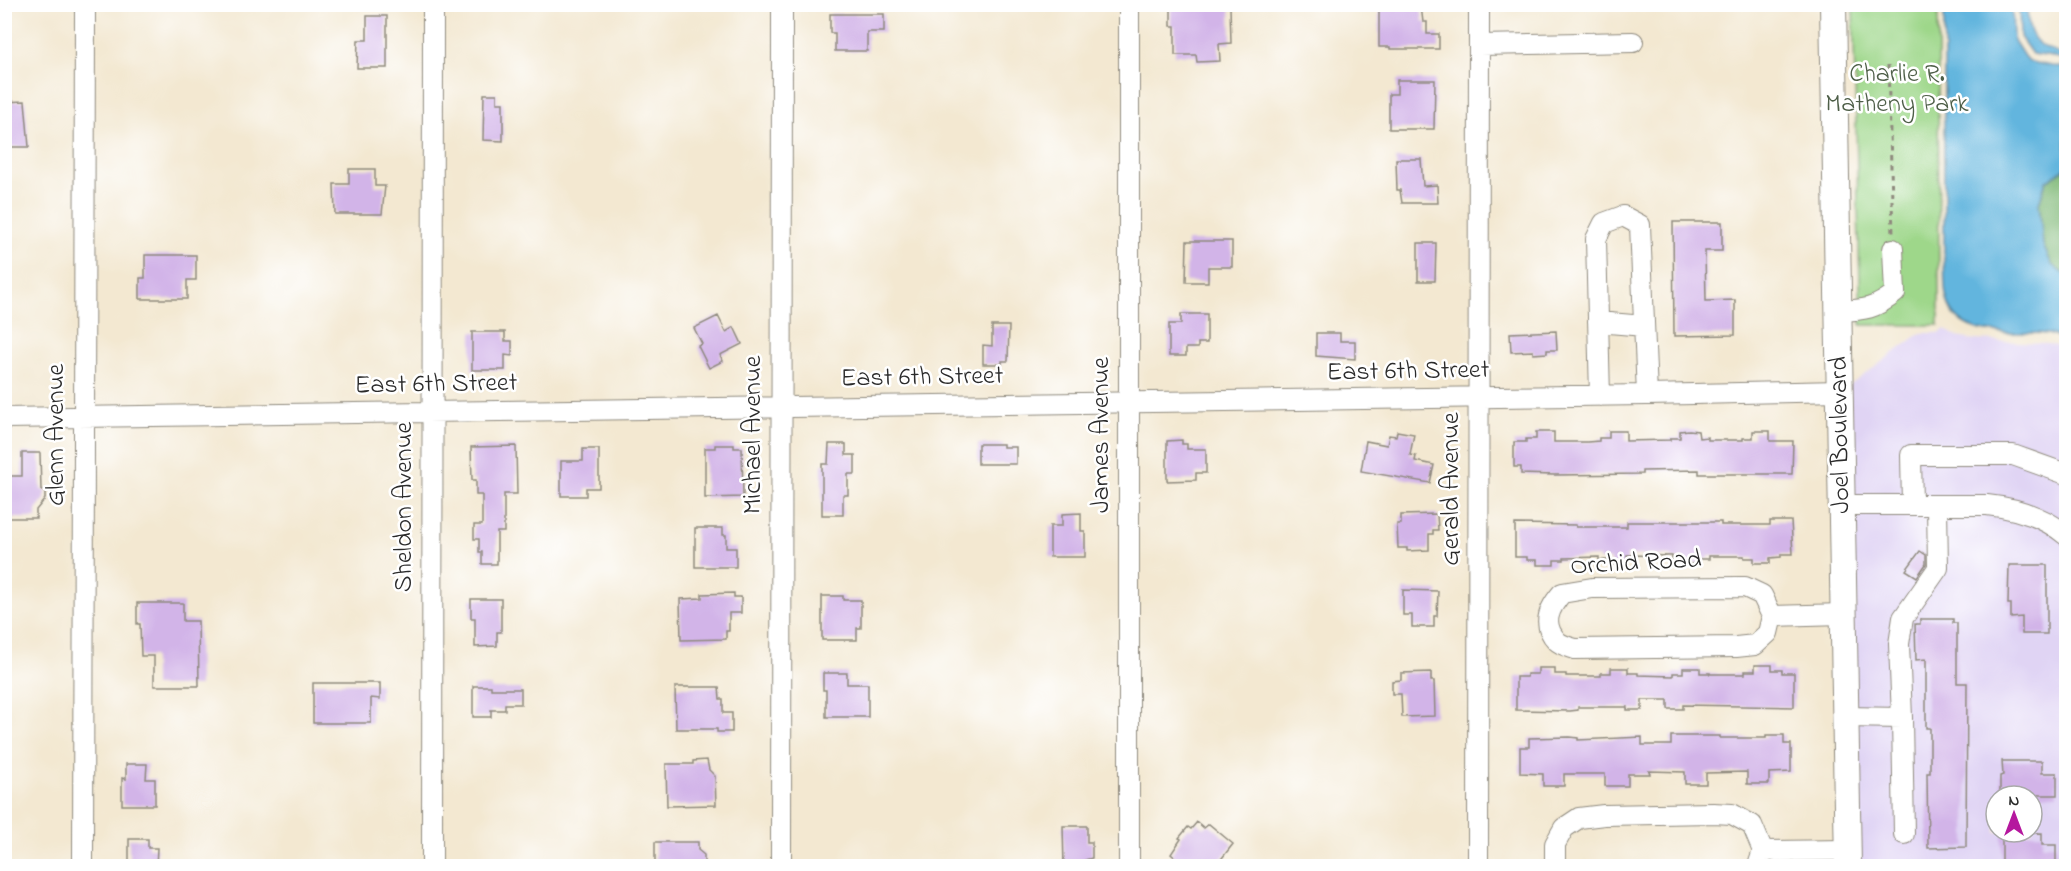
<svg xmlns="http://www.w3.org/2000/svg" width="2071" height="871" font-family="'Indie Flower',sans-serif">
  <rect width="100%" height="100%" fill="#fff"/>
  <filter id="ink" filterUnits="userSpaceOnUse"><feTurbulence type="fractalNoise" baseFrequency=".0167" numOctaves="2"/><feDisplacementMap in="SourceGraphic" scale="12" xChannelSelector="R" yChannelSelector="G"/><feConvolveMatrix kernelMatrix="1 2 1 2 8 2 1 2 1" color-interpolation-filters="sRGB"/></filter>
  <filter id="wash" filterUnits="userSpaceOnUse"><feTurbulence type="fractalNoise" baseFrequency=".008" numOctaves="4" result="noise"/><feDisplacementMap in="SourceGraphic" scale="24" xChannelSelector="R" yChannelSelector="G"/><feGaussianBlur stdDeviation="1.35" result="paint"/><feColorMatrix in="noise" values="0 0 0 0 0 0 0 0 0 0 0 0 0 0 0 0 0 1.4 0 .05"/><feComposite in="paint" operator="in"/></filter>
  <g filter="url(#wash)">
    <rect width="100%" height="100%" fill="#f3e8d1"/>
    <path fill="#e0d4f4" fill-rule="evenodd" d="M1945 329 1957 337 1972 340 2041 343 2058 346 2066 352V866H1856L1849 386 1921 333H1939ZM1996 796H2032V832H1996Z"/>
    <path fill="#9ed78a" stroke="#64815a" stroke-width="1.5" d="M1853 5H1938L1939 325H1861Z"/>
    <path fill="#7eb876" stroke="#547250" stroke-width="1.5" d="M2066 168V276L2052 265 2043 245 2039 203 2046 181Z"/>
    <path fill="#62b5de" stroke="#467084" stroke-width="1.5" d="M1944 5H2012L2013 39 2027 61 2051 66 2066 67V168L2046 181 2039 203 2043 245 2052 265 2066 276V341C2055 333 2040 333 2026 333 1995 333 1953 335 1946 295 1944 285 1945 273 1944 263Z
      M2019 5H2028C2025 37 2037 47 2066 56V59L2032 54 2020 37Z"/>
    <g id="blocks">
      <path fill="#d2b4e8" d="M1379 6H1421L1423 22H1427V34H1439V49H1390V47H1379Z
        M1171 7H1230L1231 43 1219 44 1220 61 1197 62 1196 55H1175V26H1171Z
        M830 14H884V32H867V51H835V33H830Z
        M367 16H387V68H357L358 40H367Z
        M1397 80H1435L1434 129H1389V94H1397Z
        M484 94H497V103H503V141L483 140Z
        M25 101 29 147H4V102Z
        M1396 159H1421L1423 186 1437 185 1438 203H1402L1400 190H1397Z
        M349 169H375V186H385L382 214H335L334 184H349Z
        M1673 222H1722V251H1705L1706 301 1735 300V335L1674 336Z
        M1187 241H1232V267H1208V282H1186Z
        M1418 243H1436L1435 281H1418Z
        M145 255H196V280H187V299H140V278H145Z
        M1181 314H1207V343H1198V348H1186V356H1169V324H1181Z
        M718 316 726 332 734 327 742 344 720 355 723 361 709 368 698 346 702 344 694 328Z
        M992 326H1009L1008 361H1002V364H983V345L992 346Z
        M1556 331 1557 350H1547V353L1533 354V351L1511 352 1510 333Z
        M472 332H505V341H512V356L505 355V370H472Z
        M1316 333H1340V341H1355V359L1316 356Z
        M1689 430 1698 431 1699 438 1708 437V440H1743V438H1753V431H1770V441H1793L1792 474H1699V470L1642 471V474L1554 475 1521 474V467H1514V442H1526V439H1536V432H1554V442H1587L1599 441V438H1609V431H1626V441L1670 440V438H1680V431Z
        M1397 431 1414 434 1410 455 1416 456 1415 461 1434 465 1430 483 1361 471 1366 441 1387 445 1389 435 1396 436Z
        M1182 440V444H1187V449H1206V473H1196V480L1167 481V441Z
        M829 444H846V455H855V474H848V495H843V515H822V464H828Z
        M978 444H1003V447H1016V464H978Z
        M715 445H734V448H742L743 497 705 498V448H715Z
        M516 446 517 494H504V532H497V564H482V552H479V539H474V525H482V495H476V480H472L471 447Z
        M583 449H599V488H586V496H561V461H583Z
        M22 453H40L41 490H45V499L36 510V518H4V476H22Z
        M1081 513V531H1085V557H1050V526H1062V514Z
        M1437 514 1438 530H1433V534H1429V550L1407 551V548H1398L1397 524H1401V515Z
        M1770 521H1791L1793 554H1781V557L1770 558V563H1754V558H1744V556H1709V559H1699V564H1682V559H1672V556L1627 555V565H1610V560H1599V557L1564 558V560H1554V565H1537V560H1527V557H1515V524L1576 525V527H1627V522H1721V525H1770Z
        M695 528H723V535H726V548H736V567H695Z
        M1920 551 1926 555V564L1917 577 1906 570Z
        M2009 565H2047V634H2022V617L2011 618V604H2008Z
        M1403 590 1438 591 1437 616H1434V627H1412V615H1403Z
        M734 593V597H741V613H729V631H726V639L681 640 680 599 702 598V594Z
        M822 596H843V600H861V628H857V640H822Z
        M471 599H501V632H497V646L475 647V618H471Z
        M137 603H183V621H198L199 686H154V656H141L140 624H137Z
        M1920 619H1953V623H1957V683H1967L1966 847 1928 848 1927 773H1930V728H1926V659L1916 660 1915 624H1920Z
        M1755 665H1772V670H1782V673H1794V707L1683 705V709H1668V700H1642V710H1627V707H1578V710L1570 711 1516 710V677H1527V674H1538V668H1555V674H1566V676H1601V673H1611V668H1628V673H1638V675L1673 676V673H1683V668H1700V673H1710V674H1745V671H1755Z
        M1431 672V681H1434L1435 716 1402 717 1401 694H1392V681L1401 680V673Z
        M823 673H847V684H868V717H826V690H823Z
        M313 683H380V699L371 698V723H313Z
        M473 686H491V689H521V704H505V710H491V717H473Z
        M675 687H719L720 699H723V713H732V732H717V729H676Z
        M1766 735H1784V744H1791V772L1769 773V784H1747V772L1706 773V784H1685V772L1649 771 1650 774H1628V786H1605V774H1564V786H1543V774L1520 773V747H1529V738L1570 737 1578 738V740L1642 737V745H1671V736H1720V738H1766Z
        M707 760 709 770 715 776 716 805 667 806 666 764H693V761Z
        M2002 761H2042V773H2057V795H2000V776L2003 775Z
        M126 764H147L146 779H155V805H122V778L126 779Z
        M1197 822 1204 828 1209 824 1233 844 1215 867H1186L1171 854 1181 839 1179 838 1188 827 1191 829Z
        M1063 826H1087V842H1092V858L1085 860V867H1064Z
        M2042 833V845H2056V867H2002V834Z
        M129 839H148V848H157L156 867H129Z
        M655 842H698V850L704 855V867H655Z"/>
    </g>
  </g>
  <g filter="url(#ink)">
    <use href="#blocks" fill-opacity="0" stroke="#8f8a7e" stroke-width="1.5"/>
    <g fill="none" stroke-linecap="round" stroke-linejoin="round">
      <g stroke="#8f8a7e" stroke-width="22">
        <path id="minor" d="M1479 45 1633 42
          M1839 311C1865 310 1875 309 1895 293L1893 249
          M1598 322 1644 326
          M1600 396 1596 239 1604 223 1623 216 1640 225 1647 395
          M4 418 1647 395 1840 391
          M1842 505H1987C2017 508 2043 516 2066 535
          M1912 505 1911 455H2013L2066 474
          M1745 587 1762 595 1772 616 1768 633 1755 645 1736 647 1575 649C1569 647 1561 645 1557 641 1541 624 1549 608 1562 593L1592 588Z
          M1772 616 1843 614
          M1845 717 1902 718 1904 834
          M1902 718 1899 644 1903 618 1938 568 1937 505
          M1763 851 1847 850
          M83 866 85 4
          M432 866 433 4
          M781 866 782 4
          M1129 866V4
          M1478 866 1479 4
          M1557 866 1555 862V844L1564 828 1579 818 1604 815 1713 813 1732 814 1752 825 1763 851 1758 866"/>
      </g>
      <g stroke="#8f8a7e" stroke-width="28">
        <path id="major" d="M1833 4 1848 866"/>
      </g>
      <path stroke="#8f8a7e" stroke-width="3" stroke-dasharray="4.5 4.5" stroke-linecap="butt" d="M1888 65 1893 234"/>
      <use href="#minor" stroke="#fff" stroke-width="20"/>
      <use href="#major" stroke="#fff" stroke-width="26"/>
    </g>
  </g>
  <g text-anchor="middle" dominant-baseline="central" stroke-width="5" stroke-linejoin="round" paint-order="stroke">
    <g font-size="26" fill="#4e5f48" stroke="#fff">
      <text x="1897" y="75">Charlie R.<tspan x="1897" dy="30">Matheny Park</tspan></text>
    </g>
    <g font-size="26" fill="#2b2b2b" stroke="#fff">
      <text transform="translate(1408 372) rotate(-1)">East 6th Street</text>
      <text transform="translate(922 378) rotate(-1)">East 6th Street</text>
      <text transform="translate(436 385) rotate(-1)">East 6th Street</text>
      <text transform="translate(57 435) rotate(-90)">Glenn Avenue</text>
      <text transform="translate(754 435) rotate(-90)">Michael Avenue</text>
      <text transform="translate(1102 435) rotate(-90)">James Avenue</text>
      <text transform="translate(1841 435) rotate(-91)">Joel Boulevard</text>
      <text transform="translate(1452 489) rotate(-90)">Gerald Avenue</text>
      <text transform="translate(405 507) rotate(-90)">Sheldon Avenue</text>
      <text transform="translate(1636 564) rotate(-3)">Orchid Road</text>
    </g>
  </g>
  <rect width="2071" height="871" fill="none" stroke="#fff" stroke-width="24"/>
  <g transform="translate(2014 814)"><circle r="28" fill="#ffffff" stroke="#aaaaaa" stroke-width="1.5"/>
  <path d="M0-4.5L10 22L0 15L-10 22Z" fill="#b5179e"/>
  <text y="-9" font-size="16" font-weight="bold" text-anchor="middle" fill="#2b2b2b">N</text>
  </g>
</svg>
